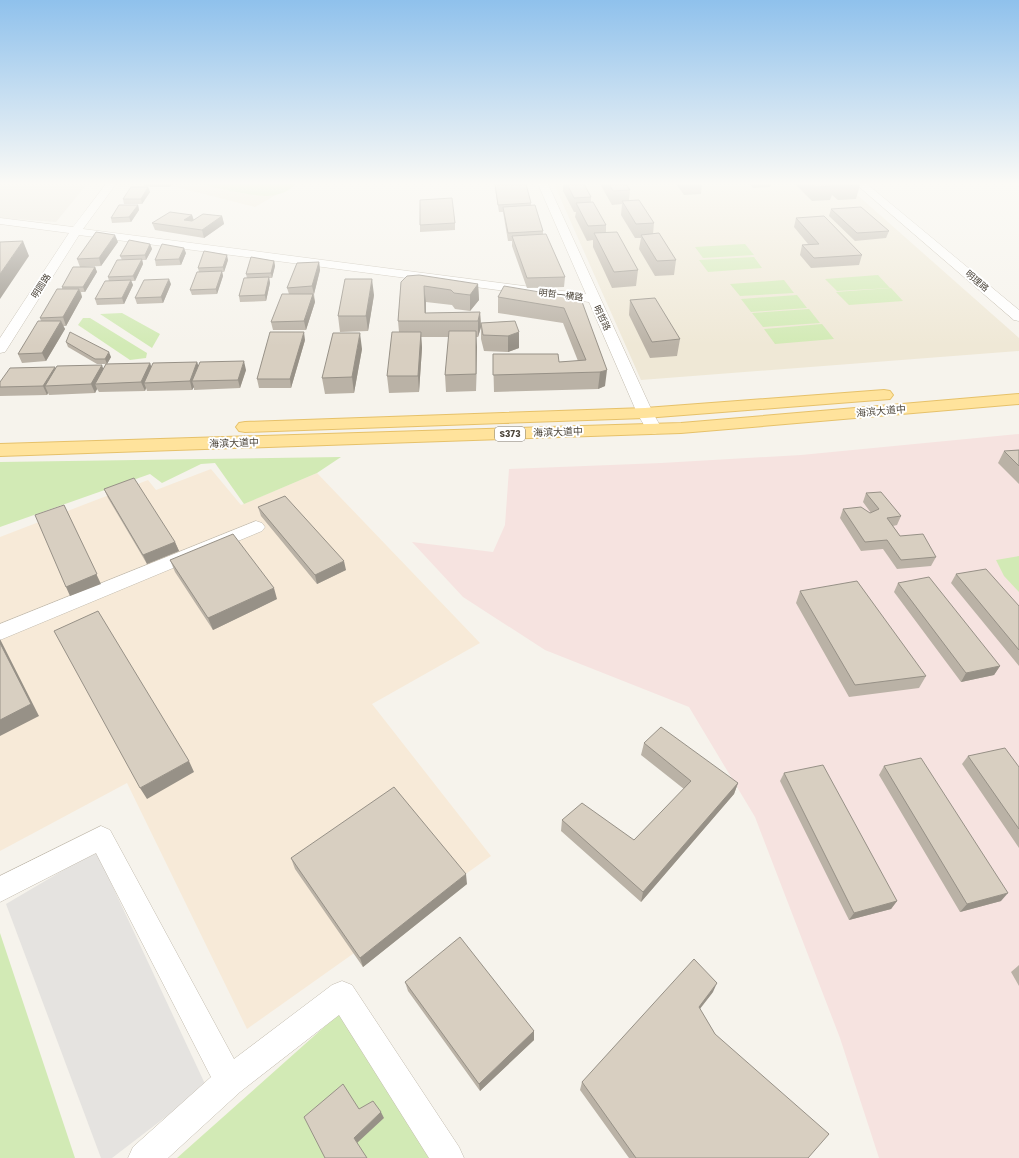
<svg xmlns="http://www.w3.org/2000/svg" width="1019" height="1158" font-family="Poppins,'Noto Sans SC',sans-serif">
  <rect width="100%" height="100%" fill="#f6f3ec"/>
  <path fill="#eae5da" d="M0 184H87L56 222 0 218Z"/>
  <path fill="#f7ead8" d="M211 469 241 505 317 473 480 643 372 704 491 856 247 1029 127 783 0 851V537L148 480 156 490Z"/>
  <path fill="#efe8d6" d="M122 184H295L255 207 176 187H119Z
    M554 184H845L1019 338V351L641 380Z"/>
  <path fill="#f6e3e0" d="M1019 434V1158H879L840 1038 755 817 689 707 545 650 463 597 412 542 493 552 505 525 509 469 661 463 801 455Z"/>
  <path fill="#d2eab5" d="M202 184H295V185C277 202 253 195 232 191 222 189 211 187 202 184Z
    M745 244 754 255 703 258 695 247Z
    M754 257 762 268 708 272 699 260Z
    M878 275 890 288 837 291 825 279Z
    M784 280 794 293 740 296 730 284Z
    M891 288 903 301 849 305 836 292Z
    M797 295 807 308 751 312 741 299Z
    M809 309 820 323 763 327 752 313Z
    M122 313 160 334 152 348 100 314Z
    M83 318H90L147 353 146 358 130 360 78 325Z
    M822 324 834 339 775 344 764 329Z
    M341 457 317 473 244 504 215 463 201 464 162 483 150 474 0 527V462Z
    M1019 556V592L1004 576 996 560Z
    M0 933 75 1158H0Z
    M341 1012 438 1158H177Z"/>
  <path fill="#e5e3e0" d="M96 851 206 1086 112 1158H101L6 904Z"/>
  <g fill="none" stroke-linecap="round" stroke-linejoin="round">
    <g stroke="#c2bbae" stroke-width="1">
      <path id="minor" d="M106 184H116L83 229 586 294 538 184H548L653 413 662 429 660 432 654 434 648 432 637 413 589 302 79 235 7 349 5 352 0 353V338L69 233 0 224V218L73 227Z
        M856 184H867L1019 310V321L1014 320Z
        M256 521 262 523 265 527 262 531 0 640V624Z
        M101 826 110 830 234 1059 332 985 342 981 352 985 459 1147 464 1158H429L339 1015 240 1092 168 1158H128L133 1147 211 1077 96 853 0 902V876Z"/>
    </g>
    <g stroke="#e6c16a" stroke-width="2">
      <path id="major" d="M884 390 890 391 893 395 890 399 645 418 245 432 239 431 236 427 239 423 245 422 645 408Z
        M1019 394V404L681 433 0 456V444L681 423Z"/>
    </g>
    <use href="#minor" fill="#fff" fill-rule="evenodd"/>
    <use href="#major" fill="#ffe39c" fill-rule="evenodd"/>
  </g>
  <path fill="#bab2a6" d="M143 184H172L170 187H150L149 186H144Z
    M495 184H526L531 203V206L543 231V234L565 277 564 287 527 288 512 246V241H508L503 212H499L495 189Z
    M563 184H584L591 197V202L606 225V232L638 270 636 286 612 288 593 247V240L587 241 575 217 576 212H574L563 191Z
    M600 184H626L630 190 629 200 654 223 653 234 676 260 674 275 655 276 639 249 641 238H635L621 215 622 204 612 205Z
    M676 184H702L701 194 684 195Z
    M750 184H771L770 187 753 188Z
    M795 184H858L860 185 856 199 838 200 832 195 830 200 812 201Z
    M148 187 150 192 142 204H124L123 199Z
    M138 205 139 210 131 222 112 223 111 218Z
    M831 209 889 231 886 238 855 241 829 216Z
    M192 215 194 220 222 216 224 224 204 238 155 230 152 223Z
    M796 218 862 255 859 265 811 268 800 255 802 245 808 244 794 227Z
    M455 223V230L420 232V225Z
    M118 242 101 266 84 267H95L97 272 85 292H81L82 297 66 326H63L65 329 46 361 22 363 18 354 41 321 40 318 62 289V287L80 267 77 259Z
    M150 244 152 249 146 260H142L143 264 135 281H131L133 285 124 304 97 305 95 299 109 281 108 277 122 260 120 256Z
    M186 253 181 265 156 266 155 260Z
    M228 260 224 272H222L223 276 217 294 192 295 190 290 199 272 198 268Z
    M274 261 275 266 272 278H269L270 283 266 301 240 302 239 296 247 278 246 274Z
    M319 262 320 270 314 294 315 302 306 330H273L271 322 289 294 287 288Z
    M401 282 478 284 479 300 470 311 455 309 452 305 426 302V313L480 312 481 327 478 337H476V391L446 392 445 375 449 337H421L422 348 419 392 389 393 387 376 399 332 398 321Z
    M171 284 163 303 137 304 135 298Z
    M374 295 368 331 340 332 338 316Z
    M498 297 581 299 605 386 598 389 494 392 493 354 559 362 578 361 563 323 498 313Z
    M630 300 680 339 677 356 650 358 629 315Z
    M515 321 519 348 508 352 484 351 481 339V323Z
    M305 340 291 388H259L257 379Z
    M66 342 111 357 107 364 150 363 151 367 197 362 198 365 246 370 240 388 194 390V387L192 390 147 391 146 388 145 391 99 392 97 389 95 393 49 395 48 393 47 395 0 396V382L56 369H103L106 364H97L68 347Z
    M362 349 354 393 325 394 322 378Z
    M1019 450V484L998 463 1004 451Z
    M104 489 175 542 179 551 147 564 108 498Z
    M866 493 901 516 897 525 893 526 900 536 936 557 931 566 897 569 883 549 861 551 840 518 843 509 870 513H871L863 502Z
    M258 507 346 570 317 584 261 516Z
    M170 560 277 599 213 630 175 572Z
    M956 574 1019 606V666L951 583Z
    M898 583 1000 666 994 675 961 682 894 592Z
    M800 591 926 676 919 688 849 697 796 603Z
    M644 743 738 783 734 794 641 902 561 831 562 820 634 840 684 789 641 755Z
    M968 756 1019 767V848L962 764Z
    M884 766 1001 901 960 912 879 775Z
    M784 773 897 901 891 909 849 920 780 781Z
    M291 858 467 884 363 967 295 869Z
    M1019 965V986L1011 972Z
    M405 982 534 1031V1040L480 1091 408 991Z
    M713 992 700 1009 715 1034 808 1158H629L580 1090 582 1082Z"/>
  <path fill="#979187" d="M148 187 150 192 142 204 141 199Z
    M138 205 139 210 131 222 129 217Z
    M192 215 194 222 184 220Z
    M222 216 224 224 204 238 202 230Z
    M115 235 118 242 101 266 99 258Z
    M23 241 29 256 0 299V274Z
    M150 244 152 249 146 260 145 255Z
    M184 248 186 253 181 265 179 259Z
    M227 255 228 260 224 272 223 267Z
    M142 259 143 264 135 281 133 276Z
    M274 261 275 266 272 278 271 273Z
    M319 262 320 270 314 294 312 286Z
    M95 267 97 272 85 292 83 287Z
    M222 271 223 276 217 294 216 289Z
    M269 277 270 283 266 301 265 295Z
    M169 279 171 284 163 303 161 297Z
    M372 279 374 295 368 331 366 316Z
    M131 280 133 285 124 304 122 298Z
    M478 284 479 300 470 311V295Z
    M424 286 426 302V321L425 313Z
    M79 289 82 297 66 326 63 317Z
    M313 294 315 302 306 330 304 321Z
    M480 312 481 327 478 337V321Z
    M61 321 65 329 46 361 42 353Z
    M476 331 477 347 476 391Z
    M304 332 305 340 291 388 290 379Z
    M421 332 422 348 419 392 418 376Z
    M519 332V348L508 352V336Z
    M360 333 362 349 354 393 352 377Z
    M109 352 111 357 107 364 105 359Z
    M244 361 246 370 240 388 238 380Z
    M197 362 200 371 192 381 194 387 192 390 190 381Z
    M150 363 153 372 144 383 146 388 145 391 141 382Z
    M102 365 105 374 95 384 97 389 95 393 91 384Z
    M55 367 59 375 45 386 48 393 47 395 43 386Z
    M607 370 605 386 598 389 600 372Z
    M64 505 101 584 70 596 66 587Z
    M175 542 179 551 147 564 143 555Z
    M344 561 346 570 317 584 315 575Z
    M274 588 277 599 213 630 208 618Z
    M0 639 39 716 0 736Z
    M1000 666 994 675 961 682 966 673Z
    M189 761 194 772 147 799 140 788Z
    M738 783 734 794 641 902 643 892Z
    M466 874 467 884 363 967 360 958Z
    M1008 893 1001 901 960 912 967 904Z
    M897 901 891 909 849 920 854 913Z
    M717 983 713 992 694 1016 699 1007Z
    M534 1031V1040L480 1091 479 1084Z
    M381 1112 384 1118 357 1143 354 1138Z"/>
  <path fill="#d8cfc1" stroke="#979187" d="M495 184H526L531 203 498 205Z
    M567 184H584L591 197 574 198Z
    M609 184H626L630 190 613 191Z
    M812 184H831L834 186 815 187Z
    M839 184H858L860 185 841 186Z
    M131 187H148L141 199H123Z
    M452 198 455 223 420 225V200Z
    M639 200 654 223 636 224 622 201Z
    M593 202 606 225 588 226 576 203Z
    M119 205H138L129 217 111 218Z
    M535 205 543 231 508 233 503 207Z
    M861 207 889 231 857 233 831 209Z
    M170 212 192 215 184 220 192 221 203 214 222 216 202 230 152 223Z
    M824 216 862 255 814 258 802 245 819 244 796 218Z
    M96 232 115 235 99 258 77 259Z
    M617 232 638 270 614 272 594 233Z
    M659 233 676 260 657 261 641 235Z
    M546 234 565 277 527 278 512 236Z
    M129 240 150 244 145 255 120 256Z
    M23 241 0 274V242Z
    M162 244 184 248 179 259 155 260Z
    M204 251 227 255 223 267 198 268Z
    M251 257 274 261 271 273 246 274Z
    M142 259 133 276 108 277 117 260Z
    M319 262 312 286 287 288 297 263Z
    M73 267H95L83 287H62Z
    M222 271 216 289 190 290 197 272Z
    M419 275 478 284 470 295 454 293 451 290 424 286 425 313 480 312 478 321H398L401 282 407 276Z
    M269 277 265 295 239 296 244 278Z
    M169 279 161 297 135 298 144 280Z
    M345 279H372L366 316H338Z
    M131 280 122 298 95 299 105 281Z
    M504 286 581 299 607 370 600 372 493 375V354H558L559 362 586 360 564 308 498 297Z
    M57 289H79L63 317 40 318Z
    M282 294H313L304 321 271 322Z
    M655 298 680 339 652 342 630 300Z
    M38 321H61L42 353 18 354Z
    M515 321 519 332 508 336 483 335 481 323Z
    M449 331H476V374L445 375Z
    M70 332 109 352 105 359H95L66 342Z
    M270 332H304L290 379H257Z
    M392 332H421L418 376H387Z
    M333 333H360L352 377 322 378Z
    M244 361 238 380 192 381 200 362Z
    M197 362 190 381 144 383 153 363Z
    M150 363 141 382 95 384 106 364Z
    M102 365 91 384 45 386 57 366Z
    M55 367 43 386 0 387V382L10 368Z
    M1019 450V466L1004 451Z
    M134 478 175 542 143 555 104 489Z
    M881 492 901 516 887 518 900 536 923 534 936 557 901 560 887 540 865 542 843 509 861 507 870 513 879 509 866 493Z
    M285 496 344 561 315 575 258 507Z
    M64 505 97 574 66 587 35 515Z
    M233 534 274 588 208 618 170 560Z
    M986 569 1019 606V650L956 574Z
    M929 577 1000 666 966 673 898 583Z
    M857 581 926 676 855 685 800 591Z
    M98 611 189 761 140 788 54 631Z
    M0 643 31 704 0 720Z
    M661 727 738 783 643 892 562 820 582 803 634 840 691 781 644 743Z
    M1005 748 1019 767V829L968 756Z
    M921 758 1008 893 967 904 884 766Z
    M823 765 897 901 854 913 784 773Z
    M394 787 466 874 360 958 291 858Z
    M460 937 534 1031 479 1084 405 982Z
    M694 959 717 983 699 1007 715 1034 829 1134 808 1158H636L582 1082Z
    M343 1084 359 1109 373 1101 381 1112 354 1138 367 1158H325L304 1117Z"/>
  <linearGradient id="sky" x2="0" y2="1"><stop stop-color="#8fc1ec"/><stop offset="0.53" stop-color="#fbfaf6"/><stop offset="1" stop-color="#fbfaf6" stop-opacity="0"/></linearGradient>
  <rect width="1019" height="346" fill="url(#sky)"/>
  <g text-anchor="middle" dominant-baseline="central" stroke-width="4" stroke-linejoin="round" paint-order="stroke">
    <g font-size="9" fill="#4b4439" stroke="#fff">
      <text transform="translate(977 281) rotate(40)">明理路</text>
      <text transform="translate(41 286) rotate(-57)">明圆路</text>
      <text transform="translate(561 295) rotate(7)">明哲一横路</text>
      <text transform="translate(602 318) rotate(65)">明哲路</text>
    </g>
    <rect fill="#fff" stroke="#817c74" stroke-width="1" x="495" y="427" width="30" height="14" rx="3"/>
    <g font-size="9" font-weight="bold" fill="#4b4439">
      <text x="510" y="434">S373</text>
    </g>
    <g font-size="10" fill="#4b4439" stroke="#fff">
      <text transform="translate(881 411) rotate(-5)">海滨大道中</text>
      <text transform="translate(558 432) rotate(-2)">海滨大道中</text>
      <text transform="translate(234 443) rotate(-2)">海滨大道中</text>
    </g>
  </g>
</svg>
